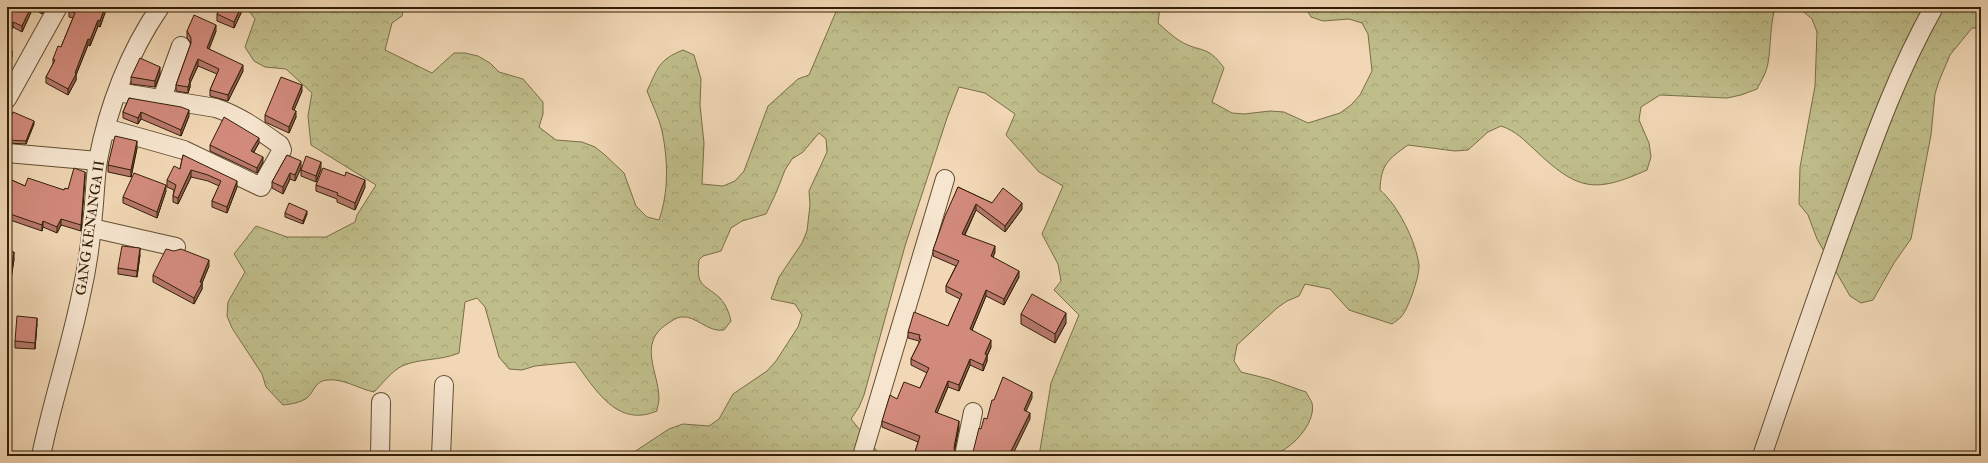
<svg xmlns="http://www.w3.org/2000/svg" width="1988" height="463" font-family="'IM FELL Double Pica',serif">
  <defs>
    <pattern id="forest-crowns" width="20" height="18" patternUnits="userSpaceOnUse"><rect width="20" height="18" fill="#bfbd8a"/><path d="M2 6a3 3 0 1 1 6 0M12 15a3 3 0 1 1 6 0" fill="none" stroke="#a5a276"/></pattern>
  </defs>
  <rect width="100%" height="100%" fill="#f1d7b5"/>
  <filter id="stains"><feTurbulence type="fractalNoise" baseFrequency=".005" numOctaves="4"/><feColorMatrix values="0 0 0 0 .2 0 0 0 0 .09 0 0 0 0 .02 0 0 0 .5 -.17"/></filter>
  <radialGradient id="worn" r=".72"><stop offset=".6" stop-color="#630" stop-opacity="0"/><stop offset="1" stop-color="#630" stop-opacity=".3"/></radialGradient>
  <path fill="url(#forest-crowns)" stroke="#796e48" d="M246 7H404L402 16 392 23 385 50 432 73 454 53H465L478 56 490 63 499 72 523 79 543 102V114L539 127 556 140 582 142 595 147 605 155 624 173 636 206 647 217 659 220C669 191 668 160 662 131 659 118 652 104 647 91 658 68 658 60 683 50L694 55 701 79 700 105 704 143 702 184 723 186 735 181 744 171 768 106 798 79 809 75 838 7H1160L1158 23C1165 29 1172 36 1180 41 1200 53 1207 44 1224 68L1212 102 1232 113 1244 114 1270 111 1284 112 1308 123 1340 113 1351 105 1360 95 1372 71 1368 34 1362 23 1349 19 1323 21 1311 17 1305 7H1776C1770 18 1771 48 1768 63 1767 72 1761 81 1757 89L1741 95 1727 98 1660 95 1641 107 1639 120 1649 143 1651 157 1647 170C1594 194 1577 190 1535 150 1524 140 1516 131 1501 126L1488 132 1468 150 1455 151 1408 145C1387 160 1381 165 1380 190 1398 205 1416 242 1419 265 1420 275 1408 310 1401 317 1399 319 1395 322 1392 324L1349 310 1330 289 1305 284 1299 296 1287 301 1277 308 1237 345 1234 361 1241 372 1269 379 1306 392C1308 396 1311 400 1312 403 1317 423 1289 453 1270 455 1261 456 1254 454 1246 451L1242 456H1039L1051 383 1079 315 1054 290 1061 281 1058 264 1042 234 1063 186 1039 172 1006 135 1015 114 985 93 959 87 947 118 905 246 864 395 859 407 851 419 881 456H628L669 429 683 424 709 426 719 419 733 394 767 371 776 361 798 327 802 315 795 304 771 299 779 277 802 243 807 231 810 205 809 191 827 152 826 139 819 133 803 152 792 159 785 170 776 193 766 214 742 221 731 228 721 251 703 256 699 260C696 287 703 283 720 298 726 305 729 312 731 321L724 330C708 333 696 315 681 317 675 318 672 321 667 324 637 344 659 372 659 399 659 403 657 408 657 411 617 428 596 390 575 362L535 366 522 370 509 369 499 357 485 307 477 298 465 302 459 353C440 361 420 358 402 366 392 371 382 384 374 392 359 389 343 378 327 380 315 381 314 392 307 398 299 403 292 404 283 405L266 387 262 374 232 328 227 316 228 302 245 272 234 254 256 226 287 237H326L355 222 357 215 376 185 311 145 308 116 312 93 286 69 265 67 254 61 245 47 255 19Z
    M1798 7H1981V28H1972L1950 55 1939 81 1935 94 1931 135 1911 239 1894 263 1873 300 1861 303 1850 296 1817 239 1808 215 1799 204 1800 167 1815 86 1817 32 1812 19Z"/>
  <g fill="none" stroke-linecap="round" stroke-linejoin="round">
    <g stroke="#624e32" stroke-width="20">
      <path id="minor" d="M162 98 181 46
        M7 99 58 7
        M106 128 184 150 261 187 282 150 280 145C259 130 240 116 216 108L117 92
        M7 153 98 161
        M92 228 176 247
        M41 456C52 402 70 349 81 295 87 269 91 241 93 214 95 197 95 178 98 160 108 107 129 52 160 7
        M380 456 381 402
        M441 456 444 385
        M862 456 945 179
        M964 456 973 412
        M1762 456C1791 371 1820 286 1851 202 1875 135 1899 69 1934 7"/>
    </g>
    <use href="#minor" stroke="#f6e5cf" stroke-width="18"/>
  </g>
  <path fill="#b5776b" stroke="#332007" d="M7 7H47L42 14 33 8 22 32 13 27Z
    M107 7 100 27 98 26 90 46 88 45 76 75V80L68 95 46 83V77L53 64V59L61 47 73 18 69 17V11Z
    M241 13 234 28 217 21V14Z
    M187 31H216L209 49 243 71 228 101 210 96V90L217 74 198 66 190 83V87L188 93 176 91V85L191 43 187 38Z
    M160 74 155 87 131 84V77Z
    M302 91 294 110 296 117 289 133 265 122V115Z
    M129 98 189 116 181 136 141 119 138 124 123 118V112Z
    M34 124 26 144 7 143V128Z
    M259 143 254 152 263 162 257 173 210 151V145Z
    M137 148 131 177 108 172V165Z
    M183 155 237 187 227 213 212 207V201L219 186 208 181 191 177 178 204 173 202V196L174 190 167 187V180L180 169Z
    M287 155 301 168 295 181 290 179 283 194 272 188V182Z
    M321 169 316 182 301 176V170Z
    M85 177 81 231 61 225 57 233 43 227 42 231 10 220 7 178 25 186 64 190 68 189Z
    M316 185 365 187 355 210 337 202V199L316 191Z
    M958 187 992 203 1022 209 1005 232 976 210 965 235 995 252 993 257 1019 277 1004 305 986 296 972 330 991 347 987 356V361L983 371 970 365 959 391 948 387 937 413 959 427 954 450 956 456H915V452L918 442 882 427V421L897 399 920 388 927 373 911 365V359L919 343V341L908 338V332L948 326 960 299 946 292V286L956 266 933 256V250Z
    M166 191 157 218 123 203V197Z
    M285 213 307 214 303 224 285 217Z
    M7 251 14 259 11 279 7 278Z
    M140 255 137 277 118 274V268Z
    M209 266 202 283V289L194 304 153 282V275Z
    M1021 314 1066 323 1055 343 1021 324Z
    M37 324 35 349 15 348V341Z"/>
  <path fill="#936157" stroke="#332007" d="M31 7H33V8L22 32V26Z
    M43 7H47L42 14V8Z
    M105 7H107L100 27V21Z
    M241 7V13L234 28V22Z
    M98 20V26L90 46V40Z
    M13 22V27L7 39V33Z
    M216 25V31L207 54V48Z
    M88 39V45L76 75V80L68 95V89Z
    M12 51V57L7 68V63Z
    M198 59V66L190 83V87L188 93V87L189 80Z
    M243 65V71L228 101V95Z
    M160 67V74L155 87V81Z
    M302 85V91L292 115V109Z
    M189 110V116L181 136V130Z
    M296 111V117L289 133V127Z
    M141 112V119L138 124V118Z
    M34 121V124L26 144V141Z
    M259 138V143L251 156V151Z
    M137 141V148L131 177V170Z
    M263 157V162L257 173V168Z
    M301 161V168L295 181V175Z
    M321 162V169L316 182V176Z
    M191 170V177L178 204V198Z
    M85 172V177L81 231V225Z
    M290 173V179L283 194V187Z
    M365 180V187L355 210V203Z
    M237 181V187L227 213V207Z
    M166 185V191L157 218V212Z
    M1022 203V209L1005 232V226Z
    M976 204V210L962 240V234Z
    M307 211V214L303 224V221Z
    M10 214V220L7 237V232Z
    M61 219V225L57 233V227Z
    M43 221V227L42 231V225Z
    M995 246V252L991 262V256Z
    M140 248V255L137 277V271Z
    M14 252V259L11 279V272Z
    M209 260V266L202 283V289L194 304V298Z
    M1019 271V277L1004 305V299Z
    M986 290V296L970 335V329Z
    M1066 313V323L1055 343V334Z
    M37 318V324L35 349V343Z
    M991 340V347L987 356V361L983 371V365L985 354Z
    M970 359V365L959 391V385Z
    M948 381V387L935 418V412Z
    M1032 392V398L1024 416V410Z
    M1030 413V419L1012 456 1011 451Z
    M959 421V427L954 454V448Z"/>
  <path fill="#d28a7c" stroke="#332007" d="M7 7H31L22 26 13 22 7 33Z
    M70 7H105L100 21 98 20 90 40 88 39 75 73 76 74 68 89 46 77 55 60 53 59 58 46 61 47 75 13 69 11Z
    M220 7H241L234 22 217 14Z
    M194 15 216 25 207 48 243 65 228 95 210 90 219 69 198 59 189 80 190 81 188 87 176 85 191 43V38L187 31Z
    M7 49 12 51 7 63Z
    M140 58 160 67 155 81 131 77Z
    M281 77 302 85 292 109 296 111 289 127 265 115Z
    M129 98 181 107 189 110 181 130 141 112 138 118 123 112Z
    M13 112 34 121 26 141 7 140V128Z
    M224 117 259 138 251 151 263 157 257 168 210 145Z
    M115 136 137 141 131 170 108 165Z
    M183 155 237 181 227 207 212 201 221 181 208 175 191 170 178 198 173 196 176 185 167 180 174 166 180 169Z
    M287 155 301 161 295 175 290 173 283 187 272 182Z
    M306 156 321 162 316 176 301 170Z
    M74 168 85 172 81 225 61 219 57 227 43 221 42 225 10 214 7 232V178L25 186 28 178 64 190 65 188 68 189Z
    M323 168 345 176 346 172 365 180 355 203 337 195 338 193 316 185Z
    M134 173 166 185 157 212 123 197Z
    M958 187 992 203 1003 188 1022 203 1005 226 976 204 962 234 995 246 991 256 1019 271 1004 299 986 290 970 329 991 340 985 354 987 355 983 365 970 359 959 385 948 381 935 412 959 421 954 448 956 456H928L915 452 920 436 882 421 890 395 897 399 904 382 920 388 929 368 911 359 921 339H919L920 335 908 332 914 312 948 326 962 294 946 286 959 261 933 250 945 216Z
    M289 203 307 211 303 221 285 213Z
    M122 246 140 248 137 271 118 268Z
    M166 249 174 251 181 249 209 260 200 282 202 283 194 298 153 275Z
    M7 251 14 252 11 272H7Z
    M1032 294 1066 313 1055 334 1021 314Z
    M17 316 37 318 35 343 15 341Z
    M1003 377 1032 392 1024 410 1030 413 1011 451 1017 452 1016 456H972L979 428 981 429 984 418 987 419 992 400H994Z"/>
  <g text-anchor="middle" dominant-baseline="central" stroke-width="4" stroke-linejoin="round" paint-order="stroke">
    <g font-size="14" fill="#332007" stroke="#f6e5cf">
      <text transform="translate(90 228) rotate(-82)">GANG KENANGA II</text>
    </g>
  </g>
  <rect width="1988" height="463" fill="none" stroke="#f1d7b5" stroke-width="24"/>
  <rect x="8" y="8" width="1972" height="447" fill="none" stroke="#332007" stroke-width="2"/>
  <rect x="12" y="12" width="1964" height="439" fill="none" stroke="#332007"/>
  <rect width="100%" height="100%" filter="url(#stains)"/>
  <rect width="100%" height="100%" fill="url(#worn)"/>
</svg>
